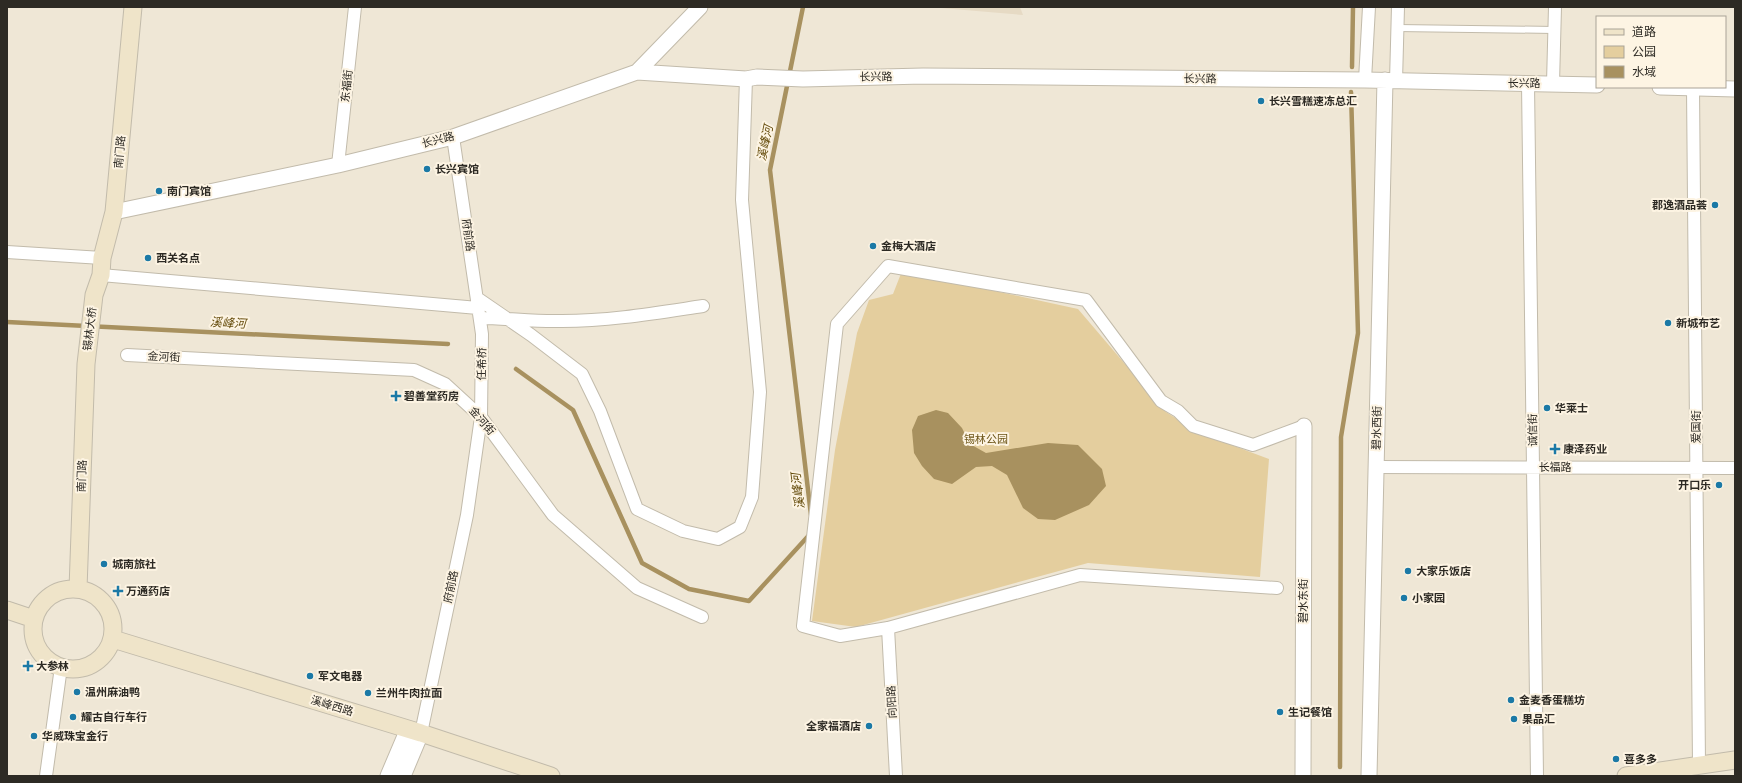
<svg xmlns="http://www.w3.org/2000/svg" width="1742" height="783" font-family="'Fira Sans','Noto Sans SC',sans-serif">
  <rect width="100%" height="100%" fill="#efe7d6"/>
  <path fill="#e6dac4" d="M929 7H1020L1023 15Z"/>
  <path fill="#e4ce9e" d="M902 271 1078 309 1166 412 1199 433 1269 459 1260 577 1088 563 856 627 812 621 835 450 857 333 869 300 893 294Z"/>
  <path fill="#a8915f" d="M936 410 948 413 962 428 970 444 986 453 1048 443 1078 445 1102 469 1106 486 1089 505 1055 520 1038 519 1023 508 1007 475 992 466 976 467 952 484 934 479 922 466 914 453 912 430 918 416Z"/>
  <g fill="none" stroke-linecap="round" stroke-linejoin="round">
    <path stroke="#a8915f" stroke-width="4.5" d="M803 7 770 170 811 515
      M1352 67 1353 7
      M7 322 448 344
      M516 369 573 410 642 563 689 589 749 601 811 533
      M1340 767 1341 437 1358 333 1351 92"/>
    <g stroke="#c2bbab" stroke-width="8">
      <path id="service" d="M1397 28 1554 30"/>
    </g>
    <g stroke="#c2bbab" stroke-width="14">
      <path id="minor" d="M1365 80 1369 7
        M1396 81 1398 7
        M1553 83 1555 7
        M1528 84 1537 776
        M1693 88 1699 765
        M338 165 355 7
        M7 252 102 258
        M101 275 478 308
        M477 298 531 335 582 374 600 411 637 509 683 531 718 539 740 527 752 497 760 392 742 200 746 79
        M480 318C507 318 535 322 562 321 610 321 656 313 703 306
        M127 355 414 370 445 384 481 417 553 515 637 588 702 617
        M1376 467 1735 468
        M1277 588 1080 575 888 628 840 636 803 626 837 324 888 266 1086 300 1161 401 1178 411 1193 426 1253 445 1304 426
        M888 628 896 776
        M421 733 467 515 481 417 482 334 453 137
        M46 776 61 667"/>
    </g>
    <g stroke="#c2bbab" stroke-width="17">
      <path id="tertiary" d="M637 72 700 7
        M1660 87 1735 89
        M114 212 338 165 453 137 637 72 746 79 757 77 803 79 923 76 1365 80 1597 85
        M388 776 408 729
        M403 776 421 733
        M1303 776 1304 426
        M1369 776 1385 80"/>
    </g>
    <g stroke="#c2bbab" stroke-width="19">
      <path id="secondary" d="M33 629a40 40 0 1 1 80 0a40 40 0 1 1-80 0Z
        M78 589 86 364 94 295 101 275 102 258 114 212 133 7
        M7 610 34 619
        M113 639 421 733 551 776
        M1626 776 1735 760"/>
    </g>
    <use href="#service" stroke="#fff" stroke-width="6"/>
    <use href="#minor" stroke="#fff" stroke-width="12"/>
    <use href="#tertiary" stroke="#fff" stroke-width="15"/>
    <use href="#secondary" stroke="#efe4c9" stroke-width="17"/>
  </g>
  <g fill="#1b79a6" stroke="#fdf4e3" stroke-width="1.5">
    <circle cx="1261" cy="101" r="4"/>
    <circle cx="427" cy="169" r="4"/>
    <circle cx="159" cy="191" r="4"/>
    <circle cx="1715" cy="205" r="4"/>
    <circle cx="873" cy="246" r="4"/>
    <circle cx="148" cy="258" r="4"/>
    <circle cx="1668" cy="323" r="4"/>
    <path d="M394 390h4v4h4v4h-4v4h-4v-4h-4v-4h4z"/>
    <circle cx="1547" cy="408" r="4"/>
    <path d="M1553 443h4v4h4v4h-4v4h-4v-4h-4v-4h4z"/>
    <circle cx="1719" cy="485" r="4"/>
    <circle cx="104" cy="564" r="4"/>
    <circle cx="1408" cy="571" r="4"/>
    <path d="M116 585h4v4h4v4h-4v4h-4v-4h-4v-4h4z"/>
    <circle cx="1404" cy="598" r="4"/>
    <path d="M26 660h4v4h4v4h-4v4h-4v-4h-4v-4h4z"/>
    <circle cx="310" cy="676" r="4"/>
    <circle cx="77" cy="692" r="4"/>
    <circle cx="368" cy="693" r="4"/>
    <circle cx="1511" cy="700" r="4"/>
    <circle cx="1280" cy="712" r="4"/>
    <circle cx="73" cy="717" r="4"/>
    <circle cx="1514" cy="719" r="4"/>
    <circle cx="869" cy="726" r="4"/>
    <circle cx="34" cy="736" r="4"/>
    <circle cx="1616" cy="759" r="4"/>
  </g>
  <g text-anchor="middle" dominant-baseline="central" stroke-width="4" stroke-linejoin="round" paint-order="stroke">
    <g font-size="11" fill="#2d2a24" stroke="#fdf4e3">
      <text transform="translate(876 77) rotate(-1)">长兴路</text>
      <text transform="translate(1200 79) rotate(1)">长兴路</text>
      <text x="1524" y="83">长兴路</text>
      <text transform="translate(347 86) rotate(-84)">东福街</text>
      <text transform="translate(438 140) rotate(-14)">长兴路</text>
      <text transform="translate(120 152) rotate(-85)">南门路</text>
      <text transform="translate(468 235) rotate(82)">府前路</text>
      <text transform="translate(90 329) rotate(-83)">锡林大桥</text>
      <text transform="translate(164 357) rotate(3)">金河街</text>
      <text transform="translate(482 364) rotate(-89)">任希桥</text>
      <text transform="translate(482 421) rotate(49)">金河街</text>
      <text transform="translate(1696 427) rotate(-90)">爱国街</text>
      <text transform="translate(1377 428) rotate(-89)">碧水西街</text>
      <text transform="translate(1533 430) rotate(-91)">诚信街</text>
      <text x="1555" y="467">长福路</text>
      <text transform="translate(82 476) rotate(-88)">南门路</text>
      <text transform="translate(451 587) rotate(-78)">府前路</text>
      <text transform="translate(1303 601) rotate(-90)">碧水东街</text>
      <text transform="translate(892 702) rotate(-93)">向阳路</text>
      <text transform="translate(332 706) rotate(17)">溪峰西路</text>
    </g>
    <g font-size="11" font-weight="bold" fill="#2d2a24" stroke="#fdf4e3" text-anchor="start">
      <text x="1269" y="101">长兴雪糕速冻总汇</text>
      <text x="435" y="169">长兴宾馆</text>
      <text x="167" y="191">南门宾馆</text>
      <text x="1707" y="205" text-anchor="end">郡逸酒品荟</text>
      <text x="881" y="246">金梅大酒店</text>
      <text x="156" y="258">西关名点</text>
      <text x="1676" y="323">新城布艺</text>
      <text x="404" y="396">碧善堂药房</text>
      <text x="1555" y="408">华莱士</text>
      <text x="1563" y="449">康泽药业</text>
      <text x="1711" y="485" text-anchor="end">开口乐</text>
      <text x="112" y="564">城南旅社</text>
      <text x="1416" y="571">大家乐饭店</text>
      <text x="126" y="591">万通药店</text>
      <text x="1412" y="598">小家园</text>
      <text x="36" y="666">大参林</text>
      <text x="318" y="676">军文电器</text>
      <text x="85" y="692">温州麻油鸭</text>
      <text x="376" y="693">兰州牛肉拉面</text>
      <text x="1519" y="700">金麦香蛋糕坊</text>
      <text x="1288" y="712">生记餐馆</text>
      <text x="81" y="717">耀古自行车行</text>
      <text x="1522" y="719">果品汇</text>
      <text x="861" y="726" text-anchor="end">全家福酒店</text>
      <text x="42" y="736">华威珠宝金行</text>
      <text x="1624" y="759">喜多多</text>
    </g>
    <g font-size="11" fill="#6c5417" stroke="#fdf4e3">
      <text x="986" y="439">锡林公园</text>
    </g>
    <g font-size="12" font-style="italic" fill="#654c0c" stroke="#fdf4e3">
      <text transform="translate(765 143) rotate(-78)">溪峰河</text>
      <text transform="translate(228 323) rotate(3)">溪峰河</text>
      <text transform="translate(798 491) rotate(-97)">溪峰河</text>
    </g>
  </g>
  <rect width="1742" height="783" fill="none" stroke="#2d2a24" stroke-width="16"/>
  <rect x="1596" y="16" width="130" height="72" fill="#fdf4e3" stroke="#aaa397"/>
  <rect x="1604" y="29" width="20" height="6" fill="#efe4c9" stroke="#aaa397"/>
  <text x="1632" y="36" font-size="12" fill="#2d2a24">道路</text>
  <rect x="1604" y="46" width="20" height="12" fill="#e4ce9e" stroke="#aaa397"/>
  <text x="1632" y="56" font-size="12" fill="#2d2a24">公园</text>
  <rect x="1604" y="66" width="20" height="12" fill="#a8915f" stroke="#aaa397"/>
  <text x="1632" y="76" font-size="12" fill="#2d2a24">水域</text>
</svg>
